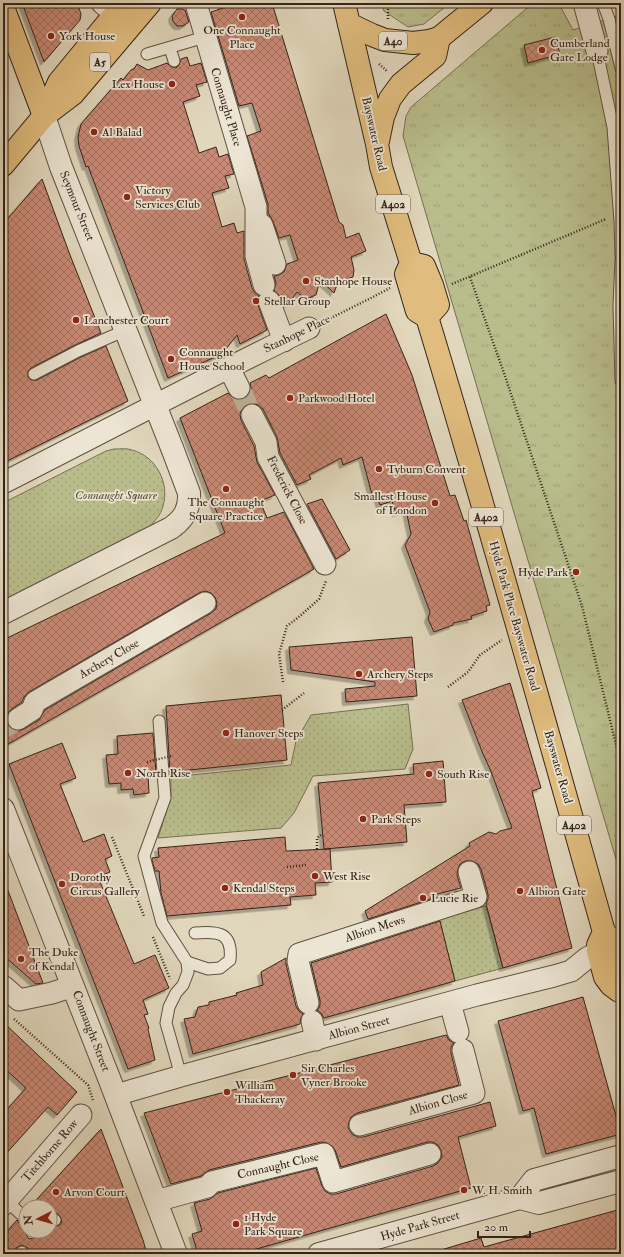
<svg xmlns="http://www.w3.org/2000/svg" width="624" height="1257" font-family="'IM FELL Double Pica',serif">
  <defs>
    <pattern id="grass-dots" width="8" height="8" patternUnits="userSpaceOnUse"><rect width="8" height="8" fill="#b9bd8c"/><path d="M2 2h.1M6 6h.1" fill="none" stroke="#a0a278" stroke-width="1.8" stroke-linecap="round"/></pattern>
    <pattern id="park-tufts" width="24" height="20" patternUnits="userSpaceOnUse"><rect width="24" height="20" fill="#b9bd8c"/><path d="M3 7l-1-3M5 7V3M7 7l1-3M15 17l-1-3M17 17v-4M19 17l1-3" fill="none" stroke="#a0a278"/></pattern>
    <pattern id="building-cross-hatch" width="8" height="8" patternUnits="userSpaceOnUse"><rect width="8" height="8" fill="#c98974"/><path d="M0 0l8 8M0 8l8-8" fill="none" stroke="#a4705e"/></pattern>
    <filter id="shadow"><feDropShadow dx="-3.5" dy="3.5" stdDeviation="0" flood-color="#0004"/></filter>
  </defs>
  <rect width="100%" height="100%" fill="#e1d7bc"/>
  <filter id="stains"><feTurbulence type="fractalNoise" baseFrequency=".005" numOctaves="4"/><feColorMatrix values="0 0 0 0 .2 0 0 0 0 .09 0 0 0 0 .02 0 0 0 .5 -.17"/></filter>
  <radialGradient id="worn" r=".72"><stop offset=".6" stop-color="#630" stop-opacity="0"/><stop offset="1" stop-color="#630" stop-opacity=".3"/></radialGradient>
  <path fill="url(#grass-dots)" stroke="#767052" d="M114 449C120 449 127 448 132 450 156 456 170 483 163 506 161 515 154 522 148 528L3 601V503L106 451Z
    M408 704 413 749 405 769 313 776 294 813 281 828 158 838 171 796V777L291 765 296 741 311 715Z
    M486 906 503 968 455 981 439 919Z"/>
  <path fill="url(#park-tufts)" stroke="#767052" d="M381 3H450L424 24 408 27 384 11Z
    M533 3H556L560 6 573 30 621 15V876L403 136 406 116 411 107Z"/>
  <path fill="url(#building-cross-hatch)" stroke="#342419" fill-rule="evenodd" filter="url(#shadow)" d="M22 3H77L81 14 80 20 44 62Z
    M221 3H272L339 222 343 225 346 238 359 233 366 251 351 257 354 270 353 277 338 282 334 293 320 280 316 295 306 299 297 292 289 303 283 305 280 296 274 291 276 282 274 276 279 275 284 272 287 264 298 260 290 235 279 238 273 221 268 213V204L247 136 261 131 252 103 239 106 211 12 223 8Z
    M177 9H182L185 10 189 22 183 26H177L173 21 172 16Z
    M555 37 560 54 528 63 524 45Z
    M187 57 190 66 201 63 207 82 196 85 200 96 183 102 199 153 216 147 219 157 228 154 234 174 225 176 229 188 212 193 222 227 234 223 237 233 244 231V259L252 288 255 293 259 295 257 299 258 305 267 330 240 344 237 335 222 354 168 378 88 166 86 167 79 146 78 137 81 124 121 78 123 80 131 70 134 69 137 64 148 70 167 63 170 66 176 68 179 65 181 59Z
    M42 179 70 255 101 333 75 345 31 368 28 371V377L31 380H37L81 357 106 346 128 401 3 463V224Z
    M386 314 412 375 450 496 455 495 464 521 466 520 490 605 486 606 487 611 471 616 472 619 453 623V625L434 632 428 619 430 612 405 545 411 534 406 510 396 513 392 501 380 505 376 494 372 495 362 457 343 465 341 458 309 475 311 479 297 485 280 453 277 437 263 409 258 405 253 403 247 404 242 409 240 414 241 420 254 446 257 462 275 495 260 501 267 518 284 512 314 569 3 747V640L225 533 180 418 228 393 233 398 239 400 244 399 249 394 251 388 250 383 266 375 269 378ZM205 591 211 593 215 597 217 603 216 609 211 613 45 710 39 720 24 729 18 731 13 730 8 726 6 720 8 713 12 709 22 702 24 697 29 692 199 593Z
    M322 499 350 550 336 559 307 504Z
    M412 637 417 696 346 702 345 689 375 686V682L291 670 289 647Z
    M510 683 541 788 532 791 572 948 503 968 486 904 488 899V894L481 869 478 864 472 861H465L460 864 458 869 457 875 461 888 433 895 434 898 368 919 365 911 470 846 469 843 489 832 496 834 500 831 512 828 490 769 483 754 462 700Z
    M281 695 287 760 170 772 166 706Z
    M153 733 156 773 148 774 149 793 134 795 133 789 121 790V783L109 784 106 755 118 754 117 736Z
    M62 743 76 778 60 784 83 842 104 834 112 856 105 859 110 872 98 877 134 964 155 955 169 988 143 1000 148 1014 144 1015 149 1028 148 1029 155 1060 128 1069 9 764Z
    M443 761 446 802 404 805 407 842 324 849 318 783 414 774 413 764Z
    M285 837 286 851 330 849 332 882 315 883 316 895 290 897 291 905 167 916 161 893 159 871H155L152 860V858L159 857 158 848Z
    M3 880H4L43 983 36 984 3 955Z
    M440 921 455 981 324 1018 321 1013 317 1010 320 1006V1000L311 963Z
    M286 958V964L296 1006 299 1011 303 1014 301 1018 300 1024 193 1054 184 1019 195 1017 198 1007 209 1005V1002L237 995 236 993 263 985 261 972Z
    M583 997 621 1134 546 1154 534 1108 523 1111 498 1021Z
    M3 1022 77 1092 57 1115 48 1107 3 1157V1114L26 1088 3 1067Z
    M446 1035 449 1040 454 1043 451 1047V1053L459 1085 357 1113 351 1117 349 1122 348 1128 352 1134 357 1137H363L490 1102 496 1126 458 1137 471 1188 239 1254H198L192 1234 202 1231 194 1203 210 1199 218 1193 316 1168 322 1186 325 1191 330 1194H336L433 1166 438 1163 442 1157 441 1150 438 1145 433 1142H427L341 1167 335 1150 332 1146 327 1143 321 1142 209 1170 201 1176 171 1184 144 1113Z
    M101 1129 143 1240 147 1254H29L28 1248 22 1245 16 1248 15 1254H3V1236L17 1220 29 1239 50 1233V1228L60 1225 62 1222 60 1216 57 1213 50 1214V1207H30Z
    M621 1209V1254H441V1250L481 1238 484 1247Z"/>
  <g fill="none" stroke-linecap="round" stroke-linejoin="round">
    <path stroke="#beb39b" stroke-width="21" stroke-dasharray="21 10" stroke-linecap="butt" d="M239 388 252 415
      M3 728 18 719"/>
    <g stroke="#5f5142" stroke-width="13">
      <path id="service" d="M603 3 609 19 621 68
        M170 48 174 61
        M597 51 613 127 620 221 621 255
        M147 54 205 37
        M621 259 619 306 621 381
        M34 374 78 351 126 330
        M159 721 165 798 144 856 162 923 187 962 188 972 183 985 176 993 169 1007 166 1023 181 1076
        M187 962 208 969 220 968 230 960C233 932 218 931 195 933
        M7 1201 26 1219
        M50 1221 55 1220
        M22 1252V1254"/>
    </g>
    <g stroke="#5f5142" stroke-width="23">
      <path id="minor" d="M102 3 115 14
        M584 3 597 51
        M197 7 256 207V256L264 285
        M262 225 275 264
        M269 301 284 341
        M229 368 239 388
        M252 415 266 442 268 457 325 564
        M3 483C105 431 206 378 309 328
        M18 719 32 710 35 702 205 603
        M3 986 19 1000 52 993 73 986
        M308 1003 298 961 299 954 476 897 469 872
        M450 1003 458 1032
        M312 1021 316 1040
        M116 1095 181 1076 477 995 554 976 571 971 587 958 598 952
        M360 1125 474 1093 463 1050
        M156 1201 207 1187 212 1182 324 1154 333 1182 430 1154
        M3 1205 81 1115"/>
    </g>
    <g stroke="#5f5142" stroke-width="24">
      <path id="tertiary" d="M3 613 171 528C184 519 190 509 189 493L174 453 61 167 44 116
        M3 809 109 1078 176 1254
        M520 1198 534 1180 621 1156
        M319 1254 520 1198 539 1203 621 1181"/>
    </g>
    <g stroke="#342419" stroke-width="24">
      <path id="primary" d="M3 7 44 116
        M349 24 377 144 381 167 411 263 406 274 417 311 427 317C489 521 546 727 604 932L614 943 621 967
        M378 141 383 117 390 99 401 84 435 56 439 38
        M411 263 424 266 432 285 438 305 427 317
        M604 932 598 945V952L605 977 611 985 619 991"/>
    </g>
    <g stroke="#342419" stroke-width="24">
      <path id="trunk" d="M344 3 349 24 372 35 385 40 413 43 429 41 439 38 482 3
        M45 113 59 82 124 3
        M3 165 44 116 73 94 150 3"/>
    </g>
    <path stroke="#342419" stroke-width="2.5" stroke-dasharray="1 2" stroke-linecap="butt" d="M388 3V20
      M379 64 387 71
      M470 277 505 376 582 606 621 765
      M452 284 606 219
      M325 321 371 298 390 288
      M283 682 279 654 287 626 300 616 319 599 326 581
      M448 687 468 672 480 655 502 640
      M282 710 304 693
      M112 837 144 916
      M317 849V838L322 834
      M287 867 306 865
      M153 937 170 979
      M14 1019 88 1085 93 1100"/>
    <use href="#service" stroke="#ece5d3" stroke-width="11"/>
    <use href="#minor" stroke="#ece5d3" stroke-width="21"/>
    <use href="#tertiary" stroke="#ece5d3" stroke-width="22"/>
    <use href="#primary" stroke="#e0bc7e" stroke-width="22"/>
    <use href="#trunk" stroke="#e0bc7e" stroke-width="22"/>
    <path stroke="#342419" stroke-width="2.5" stroke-dasharray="1 2" stroke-linecap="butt" d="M147 762 171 756"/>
  </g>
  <g fill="#8f2418" stroke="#ece5d3" stroke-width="1.5">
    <circle cx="242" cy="17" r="4"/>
    <circle cx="51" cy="36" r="4"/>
    <circle cx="542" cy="50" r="4"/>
    <circle cx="172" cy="84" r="4"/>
    <circle cx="94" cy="132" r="4"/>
    <circle cx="127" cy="197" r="4"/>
    <circle cx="306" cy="281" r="4"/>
    <circle cx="256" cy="301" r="4"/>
    <circle cx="76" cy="320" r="4"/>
    <circle cx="171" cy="359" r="4"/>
    <circle cx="290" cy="398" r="4"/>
    <circle cx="379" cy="469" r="4"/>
    <circle cx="226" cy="489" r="4"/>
    <circle cx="435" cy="503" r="4"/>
    <circle cx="576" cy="572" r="4"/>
    <circle cx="359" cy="674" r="4"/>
    <circle cx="226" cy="733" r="4"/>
    <circle cx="128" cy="773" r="4"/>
    <circle cx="429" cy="774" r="4"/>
    <circle cx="363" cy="819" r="4"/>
    <circle cx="315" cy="876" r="4"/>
    <circle cx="62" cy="884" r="4"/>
    <circle cx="225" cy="888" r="4"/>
    <circle cx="520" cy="891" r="4"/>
    <circle cx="423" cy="898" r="4"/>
    <circle cx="21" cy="959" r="4"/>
    <circle cx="293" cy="1075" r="4"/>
    <circle cx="227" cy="1092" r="4"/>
    <circle cx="464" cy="1190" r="4"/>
    <circle cx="56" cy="1192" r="4"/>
    <circle cx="236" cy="1224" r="4"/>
  </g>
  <g text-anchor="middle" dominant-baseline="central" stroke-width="3.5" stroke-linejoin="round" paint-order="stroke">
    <g fill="#ece5d3" stroke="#6b5e51" stroke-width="1">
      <rect x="379" y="32" width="28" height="18" rx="3"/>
      <rect x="90" y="53" width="20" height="18" rx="3"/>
      <rect x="376" y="195" width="34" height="18" rx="3"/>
      <rect x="469" y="508" width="34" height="18" rx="3"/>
      <rect x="557" y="816" width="34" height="18" rx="3"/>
    </g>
    <g font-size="11" font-weight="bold" fill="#342419">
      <text x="393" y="41">A40</text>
      <text x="100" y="62">A5</text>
      <text x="393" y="204">A402</text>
      <text x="486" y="517">A402</text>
      <text x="574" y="825">A402</text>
    </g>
    <g font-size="12" fill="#342419" stroke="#ece5d3" text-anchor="start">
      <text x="242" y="30" text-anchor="middle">One Connaught<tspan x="242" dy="14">Place</tspan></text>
      <text x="59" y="36">York House</text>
      <text x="550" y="43">Cumberland<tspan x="550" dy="14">Gate Lodge</tspan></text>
      <text x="164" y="84" text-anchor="end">Lex House</text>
      <text x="102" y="132">Al Balad</text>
      <text x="135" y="190">Victory<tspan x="135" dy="14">Services Club</tspan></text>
      <text x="314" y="281">Stanhope House</text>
      <text x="264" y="301">Stellar Group</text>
      <text x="84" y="320">Lanchester Court</text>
      <text x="179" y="352">Connaught<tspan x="179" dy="14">House School</tspan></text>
      <text x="298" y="398">Parkwood Hotel</text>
      <text x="387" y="469">Tyburn Convent</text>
      <text x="427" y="496" text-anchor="end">Smallest House<tspan x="427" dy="14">of London</tspan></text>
      <text x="226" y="502" text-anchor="middle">The Connaught<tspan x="226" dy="14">Square Practice</tspan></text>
      <text x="568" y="572" text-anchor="end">Hyde Park</text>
      <text x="367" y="674">Archery Steps</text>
      <text x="234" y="733">Hanover Steps</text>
      <text x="136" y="773">North Rise</text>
      <text x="437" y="774">South Rise</text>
      <text x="371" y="819">Park Steps</text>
      <text x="323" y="876">West Rise</text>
      <text x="70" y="877">Dorothy<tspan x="70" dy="14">Circus Gallery</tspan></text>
      <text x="233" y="888">Kendal Steps</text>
      <text x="528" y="891">Albion Gate</text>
      <text x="431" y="898">Lucie Rie</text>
      <text x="29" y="952">The Duke<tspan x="29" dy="14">of Kendal</tspan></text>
      <text x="301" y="1068">Sir Charles<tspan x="301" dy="14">Vyner Brooke</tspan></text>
      <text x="235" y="1085">William<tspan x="235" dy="14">Thackeray</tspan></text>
      <text x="472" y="1190">W. H. Smith</text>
      <text x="64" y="1192">Arvon Court</text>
      <text x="244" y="1217">1 Hyde<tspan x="244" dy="14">Park Square</tspan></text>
    </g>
    <g font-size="12" fill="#342419" stroke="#ece5d3">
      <text transform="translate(226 107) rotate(73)">Connaught Place</text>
      <text transform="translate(374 134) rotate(77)">Bayswater Road</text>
      <text transform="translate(77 206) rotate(68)">Seymour Street</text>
      <text transform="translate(297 334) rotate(-26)">Stanhope Place</text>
      <text transform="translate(287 490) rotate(63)">Frederick Close</text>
      <text transform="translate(514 616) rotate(74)">Hyde Park Place Bayswater Road</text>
      <text transform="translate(109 659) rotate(-30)">Archery Close</text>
      <text transform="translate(558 767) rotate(74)">Bayswater Road</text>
      <text transform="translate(375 929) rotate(-18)">Albion Mews</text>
      <text transform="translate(359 1028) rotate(-15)">Albion Street</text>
      <text transform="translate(91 1031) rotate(69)">Connaught Street</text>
      <text transform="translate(438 1103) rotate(-16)">Albion Close</text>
      <text transform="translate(50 1151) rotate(-49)">Titchborne Row</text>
      <text transform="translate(278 1166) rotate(-13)">Connaught Close</text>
      <text transform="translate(420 1226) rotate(-16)">Hyde Park Street</text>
    </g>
    <g font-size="12" font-style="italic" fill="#554a36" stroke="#ece5d3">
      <text x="116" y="495">Connaught Square</text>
    </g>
  </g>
  <rect width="624" height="1257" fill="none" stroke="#e1d7bc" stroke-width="16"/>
  <rect x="4" y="4" width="616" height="1249" fill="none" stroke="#342419" stroke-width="2"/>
  <rect x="8" y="8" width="608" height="1241" fill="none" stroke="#342419"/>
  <g transform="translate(38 1219) rotate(264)"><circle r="19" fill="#ece5d3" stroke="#a29889"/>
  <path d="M0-3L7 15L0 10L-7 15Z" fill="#8f2418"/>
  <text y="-6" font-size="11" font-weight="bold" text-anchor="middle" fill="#342419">N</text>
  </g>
  <path d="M478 1231v6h52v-6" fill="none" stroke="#342419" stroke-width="2"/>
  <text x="484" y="1231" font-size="12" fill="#342419" stroke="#ece5d3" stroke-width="3" paint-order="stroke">20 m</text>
  <rect width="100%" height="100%" filter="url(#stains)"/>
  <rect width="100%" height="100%" fill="url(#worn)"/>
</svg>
